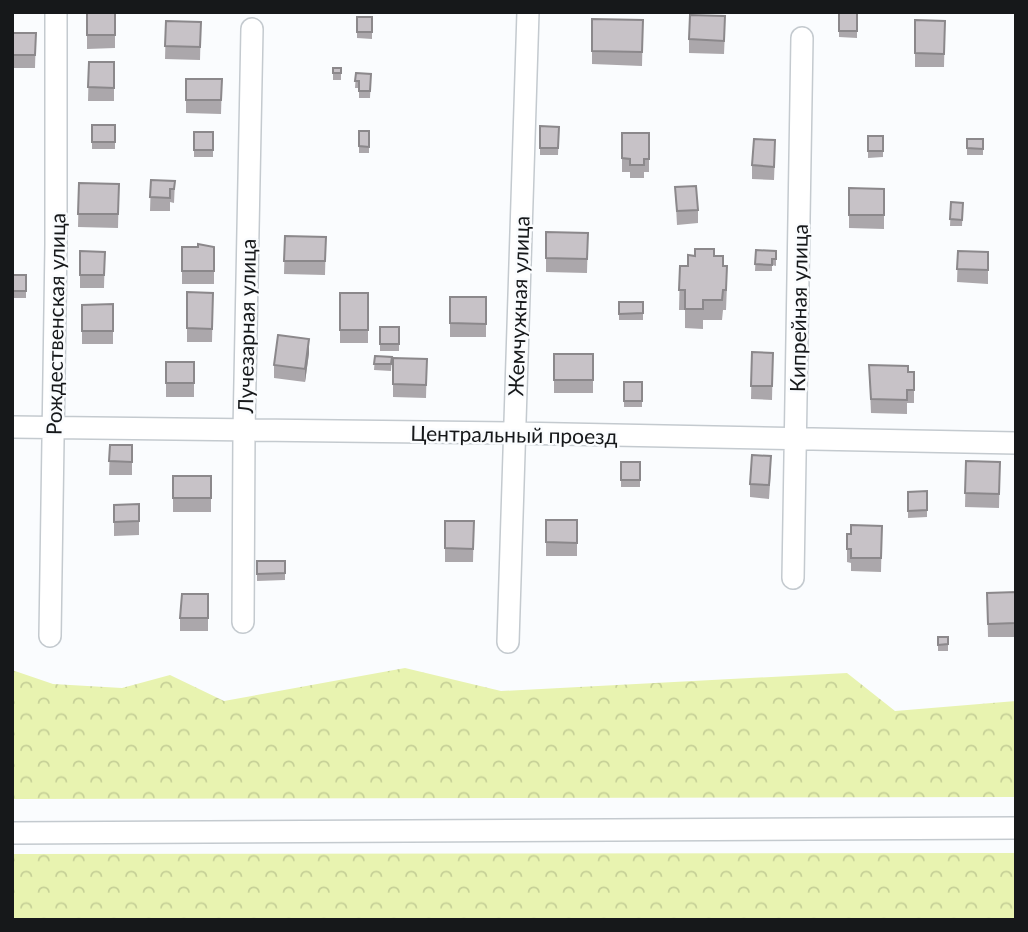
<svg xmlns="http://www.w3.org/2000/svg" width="1028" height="932" font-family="Lato,sans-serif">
  <defs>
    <pattern id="forest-crowns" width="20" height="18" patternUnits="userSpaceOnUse" patternTransform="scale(1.75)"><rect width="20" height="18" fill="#e8f3b0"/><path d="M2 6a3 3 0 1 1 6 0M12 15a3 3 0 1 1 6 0" fill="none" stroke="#c6d097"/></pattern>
  </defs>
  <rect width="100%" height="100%" fill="#fafcfe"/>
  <path fill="url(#forest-crowns)" d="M405 668 501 691 847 673 895 711 1016 701V797L12 799V670L53 684 122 688 170 675 224 701Z
    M1016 853V920L12 919V854Z"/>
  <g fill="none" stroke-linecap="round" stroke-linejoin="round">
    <g stroke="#c4cacf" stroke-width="24">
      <path id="minor" d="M12 427 514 433 1016 443
        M793 578 802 38
        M243 622 244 431 252 29
        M50 636 56 244V12
        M508 642 528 12
        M12 833 1016 828"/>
    </g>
    <use href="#minor" stroke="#fff" stroke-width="21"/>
  </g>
  <path fill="#aba7ab" d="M87 12H115V48L87 49Z
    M839 13H857V38L839 37Z
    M357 17H372V39L357 38Z
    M592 19 643 20 642 66 592 64Z
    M915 20 945 21 944 67H915Z
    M166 21 201 22 200 60 165 59Z
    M725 30 724 54 689 53V39Z
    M12 33H36L35 68H12Z
    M89 62H114V101H88Z
    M333 68H341V80H333Z
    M356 73 371 74 370 98H359V88H355Z
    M186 79H222L221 114 186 113Z
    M92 125H115V149H92Z
    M540 126 559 127 558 155H540Z
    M359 131H369V153H359Z
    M194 132H213V157H194Z
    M622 133H649V172H644V178H630V172H622Z
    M868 136H883V157L868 158Z
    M967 139H983V155H967Z
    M775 154 774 180 752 179V165Z
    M151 180 175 181 174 203 170 202V211H150Z
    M79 183 119 184 118 228 78 227Z
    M675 187 698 210V223L677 225Z
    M849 188 884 189V229L849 228Z
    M951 202 963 203 962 226H950Z
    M546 232 588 233 587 273 546 272Z
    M285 236 326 237 325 275 284 274Z
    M182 247H214V284H182Z
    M756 250 776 251V266L772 265V271H755Z
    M80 251 105 252 104 288H80Z
    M958 251 988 252V284L957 282Z
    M714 256 723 266 727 285 726 310H723L722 320H703V329L685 328V310H679L680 266H688Z
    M12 275H26V298H12Z
    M187 292 213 293 212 342H187Z
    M340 293H368V343H340Z
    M450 297H486V337H450Z
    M619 302H643V320H619Z
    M113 304V344H82V305Z
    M380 327H399V351H380Z
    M752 352 773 353 772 400 751 399Z
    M309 353 305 382 274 378V365Z
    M554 354H593V393H554Z
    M375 356 392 357 391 371 374 370Z
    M393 358 427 359 426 398 393 397Z
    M166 362H194V397H166Z
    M869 365 914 372V403H907V414L871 413Z
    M624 382H642V407H624Z
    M110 445H132V475H109Z
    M966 461 1000 462 999 508 965 507Z
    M621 462H640V487H621Z
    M771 469 769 499 750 497V484Z
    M173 476H211V512H173Z
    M927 491V517L908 518V492Z
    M139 504V535L114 536V505Z
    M546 520H577V556H546Z
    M445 521H474L473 562H445Z
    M882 526 881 572 851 571V563L847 562V534H851Z
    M257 561H285V580L257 581Z
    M1016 592V637H988L987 593Z
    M208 594V631H180V618Z
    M938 637H948V651H938Z"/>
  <path fill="#8b888b" d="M309 339V353L305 382V369Z"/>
  <path fill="#c7c2c7" stroke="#8b888b" stroke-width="2" d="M87 12H115V35H87Z
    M839 13H857V31H839Z
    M690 15 725 16 724 41 689 39Z
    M357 17H372V32H357Z
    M592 19 643 20 642 52 592 51Z
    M915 20 945 21 944 54 915 53Z
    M166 21 201 22 200 47 165 46Z
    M12 33H36L35 55H12Z
    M89 62H114V88L88 87Z
    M333 68H341V73H333Z
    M356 73 371 74 370 91H359V81H355Z
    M186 79H222L221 100H186Z
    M92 125H115V142H92Z
    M540 126 559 127 558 148H540Z
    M359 131H369V147L359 146Z
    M194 132H213V150H194Z
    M622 133H649V159H644V165H630V159L622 158Z
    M868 136H883V151H868Z
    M754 139 775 140 774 167 752 165Z
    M967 139H983V149L967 148Z
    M151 180 175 181 174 189H170V198L150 197Z
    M79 183 119 184 118 214H78Z
    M696 186 698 210 677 211 675 187Z
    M849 188 884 189V215H849Z
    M951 202 963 203 962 220 950 219Z
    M546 232 588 233 587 259 546 258Z
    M285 236 326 237 325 261H284Z
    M198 244 214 247V271H182V247H198Z
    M695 249H714V256H723V266H727L726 290H723L722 300H703V309H685V290H679L680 266H688V255L695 256Z
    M756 250 776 251V259H772V265L755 264Z
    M80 251 105 252 104 275H80Z
    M958 251 988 252V270L957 269Z
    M12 275H26V291H12Z
    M187 292 213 293 212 329 187 328Z
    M340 293H368V330H340Z
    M450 297H486V324L450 323Z
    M619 302H643V313L619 314Z
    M113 304V331H82V305Z
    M380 327H399V344H380Z
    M278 335 309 339 305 369 274 365Z
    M752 352 773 353 772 386H751Z
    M554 354H593V380H554Z
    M375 356 392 357 391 364H374Z
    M393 358 427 359 426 385 393 384Z
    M166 362H194V383H166Z
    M869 365 908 366V372H914V390H907V400L871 399Z
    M624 382H642V401H624Z
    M110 445H132V462L109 461Z
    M752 455 771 456 769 485 750 484Z
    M966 461 1000 462 999 494 965 493Z
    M621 462H640V480H621Z
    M173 476H211V498H173Z
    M927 491V510L908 511V492Z
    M139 504V521L114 522V505Z
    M546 520H577V543L546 542Z
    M445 521H474L473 549 445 548Z
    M851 525 882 526 881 558H851V549H847V534H851Z
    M257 561H285V573L257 574Z
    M1016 592V623L988 624 987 593Z
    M182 594H208V618H180Z
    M938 637H948V644L938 645Z"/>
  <g text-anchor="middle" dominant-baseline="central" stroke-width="5" stroke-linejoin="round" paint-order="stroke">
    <g font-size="21" fill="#16181a" stroke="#fafcfe">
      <text transform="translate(518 306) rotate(-88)">Жемчужная улица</text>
      <text transform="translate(798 308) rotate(-89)">Кипрейная улица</text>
      <text transform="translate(55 324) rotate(-89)">Рождественская улица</text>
      <text transform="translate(246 326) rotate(-89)">Лучезарная улица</text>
      <text transform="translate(514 434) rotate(1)">Центральный проезд</text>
    </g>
  </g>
  <rect width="1028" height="932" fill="none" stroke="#16181a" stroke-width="28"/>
</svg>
